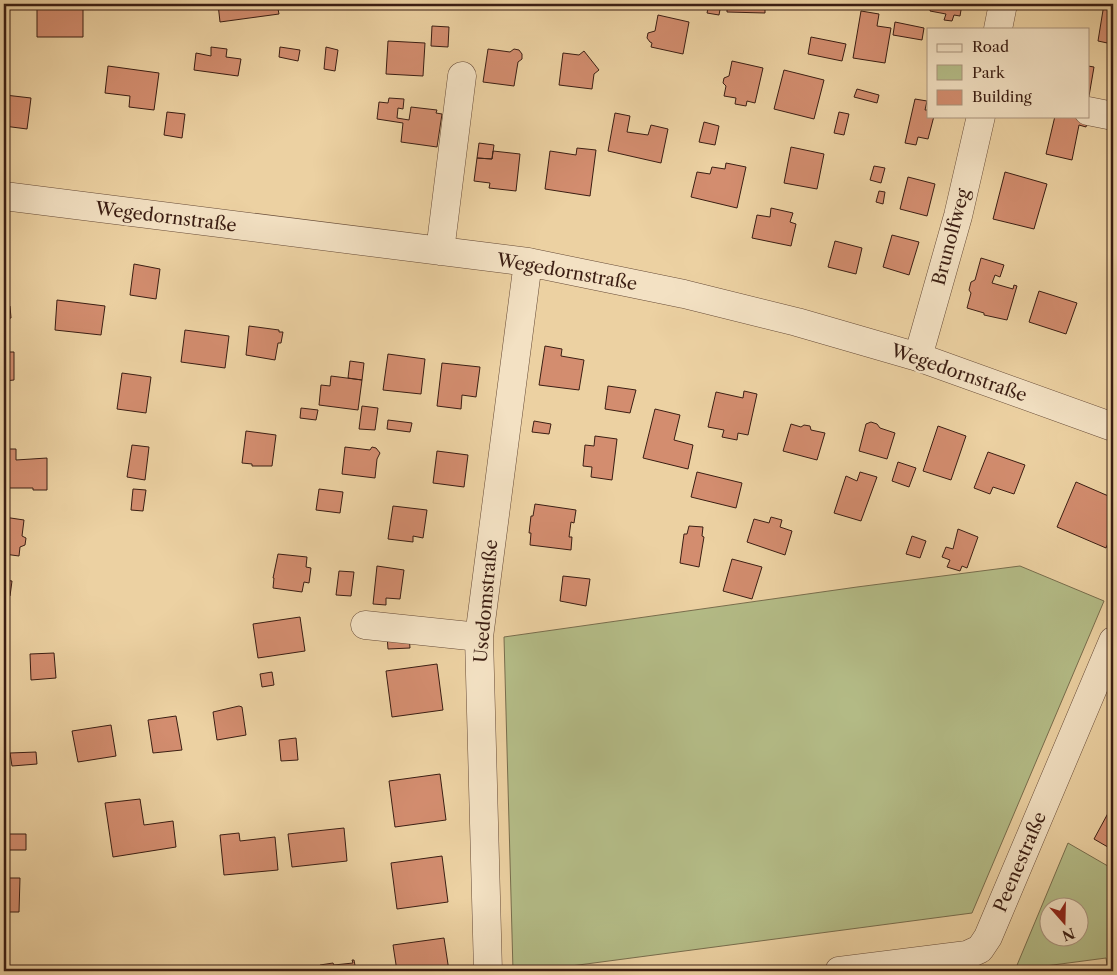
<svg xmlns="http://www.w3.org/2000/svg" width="1117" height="975" font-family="'Libre Caslon Text',serif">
  <rect width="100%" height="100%" fill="#ecd1a2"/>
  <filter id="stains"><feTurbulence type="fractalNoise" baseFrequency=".004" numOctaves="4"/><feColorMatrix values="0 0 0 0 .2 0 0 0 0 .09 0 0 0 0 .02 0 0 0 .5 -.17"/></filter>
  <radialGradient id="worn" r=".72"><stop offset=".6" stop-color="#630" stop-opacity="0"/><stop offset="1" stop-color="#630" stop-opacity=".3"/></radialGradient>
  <path fill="#b4bc87" stroke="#786d4d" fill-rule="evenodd" d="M1020 566 1104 601 972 913 533 971H513L504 637 857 587Z
    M1068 843 1113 869V971H1108L1106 958 1015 970ZM1050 908H1080V938H1050Z"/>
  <path fill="#d38d6f" stroke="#3b1e13" d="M37 4H83V37H37Z
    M142 4H162L142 7Z
    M218 4H277L279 14 220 22Z
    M709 4H721L719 15 707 13Z
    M727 4H765V13L727 12Z
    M931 4H962L960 16 954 15 952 21 944 20 946 14 930 11Z
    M1104 4 1113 6V51L1111 50 1112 44 1098 41Z
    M861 11 879 14 877 26 891 28 885 63 853 58Z
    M658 15 689 22 683 54 651 47 652 43 650 42 647 38 648 33 655 31Z
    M895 22 924 28 922 40 893 35Z
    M432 26 449 27 448 47 431 46Z
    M811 37 846 44 842 61 808 54Z
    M388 41 425 43 423 76 386 74Z
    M211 47 227 49 226 57 241 59 238 76 194 70 196 53 211 56Z
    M280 47 300 50 298 61 279 57Z
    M326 47 338 50 335 71 324 69Z
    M488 49 510 52 514 49 519 50 522 54V59L518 62 514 86 483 82Z
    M584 51 599 70 594 74 592 89 559 85 563 53 579 55Z
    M732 61 763 68 755 103 747 101 746 106 735 104 736 98 724 96 726 86 723 83 724 78 729 76Z
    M108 66 159 73 154 110 129 107 130 96 105 93Z
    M1088 66 1094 67 1088 102Z
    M784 70 824 80 814 119 774 109Z
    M857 89 879 95 877 103 854 97Z
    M4 91H5V95L31 98 27 129 4 126Z
    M389 98 404 99 403 109 398 108 397 118 409 120 411 107 437 110 436 113 442 114 437 147 401 142 403 123 377 119 379 102 388 103Z
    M915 99 927 101 925 110H928V116H934L928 139 918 137 916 145 905 143Z
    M167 112 185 114 182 138 164 135Z
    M839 112 849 114 844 135 834 133Z
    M615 113 630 116 627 132 648 135 651 125 668 129 661 163 608 151Z
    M1055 116H1079L1088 118 1086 127 1079 125 1072 160 1046 154Z
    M704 122 719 126 715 145 699 142Z
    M479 143 494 145 492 159 477 158Z
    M791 147 824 154 817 189 784 183Z
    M577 148 596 150 590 196 545 189 550 151 576 155Z
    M493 151 520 154 516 191 489 188 490 183 474 181 477 158 492 159Z
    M726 163 746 167 737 208 691 197 697 172 710 174 712 167 725 169Z
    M874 166 885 168 881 183 870 180Z
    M1005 172 1047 184 1034 229 993 219Z
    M908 177 935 184 927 216 900 209Z
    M879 191 885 192 883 204 876 202Z
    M771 208 793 213 790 222 796 224 791 246 752 238 757 215 770 217Z
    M892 235 919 242 909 275 883 267Z
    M835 241 862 248 856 274 828 267Z
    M981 258 1004 265 1000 277 995 275 992 283 1013 289 1014 285 1017 286 1007 320 984 315V313L967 308 971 293 969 290 971 282 975 280Z
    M134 264 160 269 156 299 130 295Z
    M1039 291 1077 303 1066 334 1029 322Z
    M57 300 105 306 101 335 55 330Z
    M4 306H10L11 318 4 319Z
    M249 326 279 330V332H283L281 343H278L275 360 246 355Z
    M185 330 229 336 225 368 181 362Z
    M545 346 562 349 561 356 584 360 579 390 539 385Z
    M4 352H14V380L4 381Z
    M388 354 425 359 421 394 383 390Z
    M350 361 364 363 362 380 348 378Z
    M442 363 480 367 476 397 462 395 461 409 437 406Z
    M122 373 151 377 146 413 117 409Z
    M331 376 362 380 358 410 319 405 321 385 330 386Z
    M608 386 636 390 630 413 605 409Z
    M744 391 757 394 748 435 738 433 737 440 722 437 724 430 708 427 716 392 743 398Z
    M362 406 378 408 375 430 359 429Z
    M301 408 318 410 316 420 300 418Z
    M655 409 680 415 674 440 693 445 688 469 643 458Z
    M388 420 412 423 410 432 387 429Z
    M534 421 551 424 549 434 532 432Z
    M871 422 877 424 880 428 895 433 887 459 859 451 866 424Z
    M791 424 801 427 804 425 810 426 811 430 825 433 817 460 783 451Z
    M938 426 966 436 951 480 923 471Z
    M246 431 276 435 272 466H252V464L242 463Z
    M595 436 617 439 612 480 591 477 592 467 583 466 585 445 594 446Z
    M132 445 149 447 145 480 127 477Z
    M345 447 370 450 372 447 376 448 380 453 377 459 375 478 342 474Z
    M4 449H16V460L47 458V490H33V488H4Z
    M437 451 468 455 464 487 433 483Z
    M988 452 1025 465 1014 494 993 487 990 494 974 488Z
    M898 462 916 468 909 487 892 481Z
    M697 472 742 483 736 508 691 497Z
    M860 472 877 477 861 521 834 513 846 476 857 481Z
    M1076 482 1113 498V531L1106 548 1057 527Z
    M133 489 146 490 143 511 131 510Z
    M319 489 343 492 340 513 316 510Z
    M535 504 576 510 574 523 571 522 569 537H572L571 550 530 545 531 533H529L531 516H533Z
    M393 506 427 510 423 538 413 536V542L388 539Z
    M4 517 24 520 22 536 26 538 25 545 20 547 19 556 4 554Z
    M771 517 782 520 780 527 792 531 785 555 747 542 754 519 769 523Z
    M689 526 703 527 702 536 704 537 699 567 680 563 684 534H687Z
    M958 529 978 537 967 568 962 566 960 571 947 567 950 560 942 557 946 547 953 549Z
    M912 536 926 541 920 558 906 554Z
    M278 554 307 557 306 567 311 568 309 583 304 582 302 592 273 588 274 578H273Z
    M732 559 762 567 752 599 723 591Z
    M377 566 404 570 400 599 386 598V605L373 604Z
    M339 571 354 572 351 596 336 595Z
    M563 576 590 579 586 606 560 601Z
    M4 580 12 581 10 596H4Z
    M300 617 305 651 258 658 253 624Z
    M387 636H409L410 648 388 649Z
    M54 653 56 678 31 680 30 654Z
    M437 664 443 710 392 717 386 671Z
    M272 672 274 685 262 687 260 674Z
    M239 706 242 707 246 735 217 740 213 712Z
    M176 716 182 750 153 753 148 720Z
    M111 725 116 756 78 762 72 731Z
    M296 738 298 760 281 761 279 740Z
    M36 752 37 764 12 766 10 753Z
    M440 774 446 820 395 827 389 781Z
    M140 799 144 825 173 821 176 847 113 857 105 803Z
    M1113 804V850L1094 839Z
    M4 811 5 834H26V850H4Z
    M344 828 347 861 292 867 288 834Z
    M239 833 240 841 275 837 278 870 224 875 220 835Z
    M442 856 448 902 397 909 391 863Z
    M4 878H20L19 912H4Z
    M444 938 449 971H397L393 945Z
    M352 960H354L356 971H321L320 965 333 963 334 965 353 963Z"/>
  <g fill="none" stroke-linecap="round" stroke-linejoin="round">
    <g stroke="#674b37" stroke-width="29">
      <path id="minor" d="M998 29 1003 4
        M1088 111 1113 116
        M4 196 528 262 684 294 797 322 918 357 1113 427
        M440 251 462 76
        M918 357 958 216 981 116
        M365 625 479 637
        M488 971 479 637 528 262
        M839 971 967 955 980 949 988 937 1113 641"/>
    </g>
    <use href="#minor" stroke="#f3e1c3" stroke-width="28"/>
  </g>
  <g text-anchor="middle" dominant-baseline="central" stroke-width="5" stroke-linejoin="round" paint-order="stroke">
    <g font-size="18" fill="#3b1e13" stroke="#f3e1c3">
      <text transform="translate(166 217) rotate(7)">Wegedornstraße</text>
      <text transform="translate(951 237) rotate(-75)">Brunolfweg</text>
      <text transform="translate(567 272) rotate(10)">Wegedornstraße</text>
      <text transform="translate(959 373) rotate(19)">Wegedornstraße</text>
      <text transform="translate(486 601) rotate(-85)">Usedomstraße</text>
      <text transform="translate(1020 862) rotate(-67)">Peenestraße</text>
    </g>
  </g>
  <rect width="1117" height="975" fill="none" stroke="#ecd1a2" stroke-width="20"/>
  <rect x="5" y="5" width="1107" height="965" fill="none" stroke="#3b1e13" stroke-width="2.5"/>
  <rect x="10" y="10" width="1097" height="955" fill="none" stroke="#3b1e13"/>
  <rect x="927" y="28" width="162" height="90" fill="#f3e1c3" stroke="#a9937d"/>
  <rect x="937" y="44" width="25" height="8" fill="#f3e1c3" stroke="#a9937d"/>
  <text x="972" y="52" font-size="15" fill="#3b1e13">Road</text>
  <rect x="937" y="65" width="25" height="15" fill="#b4bc87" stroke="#a9937d"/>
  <text x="972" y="78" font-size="15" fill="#3b1e13">Park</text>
  <rect x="937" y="90" width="25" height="15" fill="#d38d6f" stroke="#a9937d"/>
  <text x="972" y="102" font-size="15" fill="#3b1e13">Building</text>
  <g transform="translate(1064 922) rotate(160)"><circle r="24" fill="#f3e1c3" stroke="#a9937d"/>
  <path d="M0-4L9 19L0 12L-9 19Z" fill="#8f2418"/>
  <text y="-8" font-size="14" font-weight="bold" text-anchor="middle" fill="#3b1e13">N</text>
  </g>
  <rect width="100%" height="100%" filter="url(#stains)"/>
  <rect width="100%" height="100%" fill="url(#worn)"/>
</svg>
